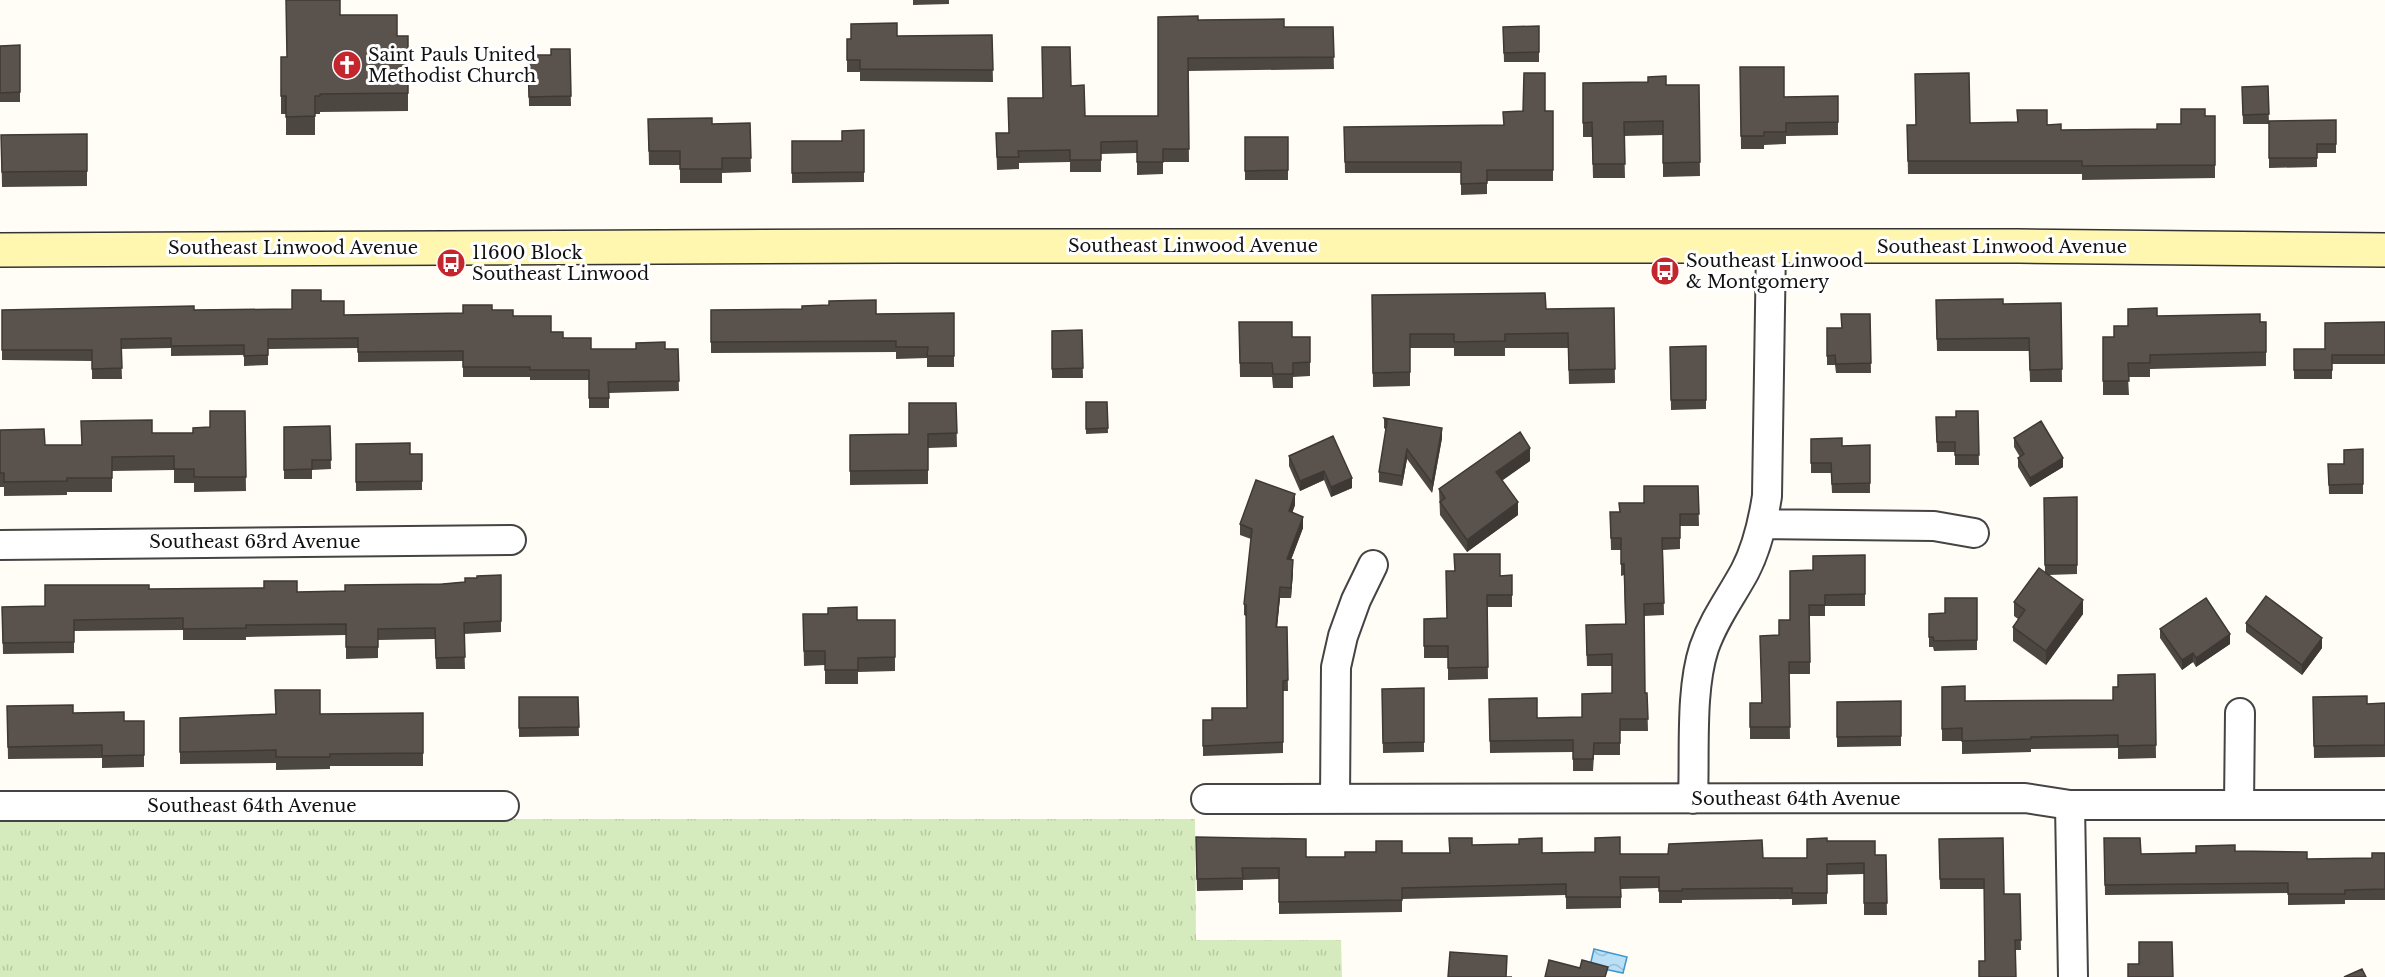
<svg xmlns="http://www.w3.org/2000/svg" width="2385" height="977" font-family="'Libre Baskerville',serif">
  <defs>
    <pattern id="grass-tufts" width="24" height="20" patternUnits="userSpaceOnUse" patternTransform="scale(1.5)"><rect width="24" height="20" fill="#d5ebbd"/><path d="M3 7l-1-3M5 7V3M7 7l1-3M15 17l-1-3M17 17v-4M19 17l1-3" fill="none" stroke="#b6c8a1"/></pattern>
    <pattern id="water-waves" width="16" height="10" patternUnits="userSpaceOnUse" patternTransform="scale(1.5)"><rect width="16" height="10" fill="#b9e0f7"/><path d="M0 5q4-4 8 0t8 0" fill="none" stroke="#9ebfd3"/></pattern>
  </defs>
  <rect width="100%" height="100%" fill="#fffdf5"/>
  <path fill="url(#grass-tufts)" d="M0 819H1195L1196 940H1341L1342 977H0Z"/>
  <path fill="url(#water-waves)" stroke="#3f96cf" stroke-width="1.5" d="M1594 949 1627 957 1623 973 1590 966Z"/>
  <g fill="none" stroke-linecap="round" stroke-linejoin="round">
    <g stroke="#444" stroke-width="32">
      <path id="minor" d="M1763 524 1934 526 1974 533
        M0 545 511 540
        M1206 799 2025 798 2070 805H2385
        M1335 799 1336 667 1343 636 1356 600 1373 565
        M1693 799C1695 752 1690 691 1704 648 1714 619 1731 597 1745 571 1757 548 1763 522 1767 496L1771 247
        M2070 805 2073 977
        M2239 805 2240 713
        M0 806H504"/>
    </g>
    <g stroke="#333" stroke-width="36">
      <path id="secondary" d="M0 250 898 246H2018L2385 250"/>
    </g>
    <use href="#minor" stroke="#fff" stroke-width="28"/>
    <use href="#secondary" stroke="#fff6b0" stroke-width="33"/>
  </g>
  <path fill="#4d4742" d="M913 0H949V4L913 5Z
    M340 15 397 36H408V111L320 112V114H315V135H286V114H281V57H287Z
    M1198 20 1284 27H1333L1334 69 1188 71 1189 162H1163V174L1137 175V153L1101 154V172H1070V162L1019 163V169L997 170 996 133H1008L1043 98 1071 86 1085 116H1158Z
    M1539 26V62H1504L1503 27Z
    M992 35 993 82 860 81V72H847V39L897 36Z
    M20 45V102H0V46Z
    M570 49 571 106H529L528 55H551Z
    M1740 67 1784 97 1838 96V135L1786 136V144L1764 145V149H1741Z
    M1583 83 1666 85H1699L1700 176 1663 177V135L1624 136 1625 178H1593L1592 137H1583Z
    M2268 86 2269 124H2243L2242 87Z
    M1545 111H1553V181H1487V194L1461 195V173H1345L1344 127 1503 125Z
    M2205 116H2215V178L2082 180V174H1908L1907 125 1970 123 2047 125 2061 130 2157 129 2181 124Z
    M648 119 712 124 750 123 751 172 722 173V183H680V165H649Z
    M2336 120V153H2317V167L2269 168V121Z
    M864 130V182L792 183V141H842Z
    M87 134V186L2 187 1 135Z
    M1245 137H1288V180H1245Z
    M1372 295 1546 309 1614 308 1615 383 1569 384 1568 348H1505V356H1454V348H1410V386L1373 387Z
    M1936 300 2003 304 2061 303 2062 382H2030L2029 351H1937Z
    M321 301 344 315 463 313 492 310 513 316 591 349H678L679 391 609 393V408H589V380H530V377H463V361L358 362V348L268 349V365L244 366V355L171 356V348L121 349 122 379H92V361L2 360V310H194L292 309Z
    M711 310 876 314 954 313V367H927V358L896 359V352L711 353Z
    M1870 314 1871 373H1836L1835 365H1827V328H1842Z
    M2157 316 2266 322V366L2150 369V377H2128L2129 395H2103V337H2114L2128 326Z
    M1239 322 1292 337H1310V376L1293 377V388H1273L1272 377H1240Z
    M2385 322V364H2332V379H2294V349H2325Z
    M1082 330 1083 378H1052V331Z
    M1706 346V409L1671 410 1670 347Z
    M1086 402H1107L1108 433 1086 434Z
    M956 403 957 447 928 448V484L850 485V435L909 434Z
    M245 411 246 491 194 492V483H174V470L112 471V492H67V495L4 496V487H0V430L45 445H82L152 433H193L210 427Z
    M1978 411 1979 465H1955V452H1937L1936 417H1956Z
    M1384 418 1442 438 1432 493 1407 459 1402 486 1379 482V472L1386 430 1384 428Z
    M330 426 331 469 312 470V479H284V427Z
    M1333 436 1352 488 1331 497 1324 480 1300 491 1289 466V456Z
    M2014 438 2063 467 2030 487 2018 467V458L2020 457 2014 447Z
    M1811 439 1842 446 1870 445V493H1832L1831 473H1811Z
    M356 444 410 454H422V490L356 491Z
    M2363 449V494H2329L2328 464H2344Z
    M1530 461 1502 480 1518 515 1467 552 1440 515 1439 489Z
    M1698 486 1699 526H1680V549L1663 550 1664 615 1644 616 1645 693H1647L1648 731H1620V755H1594L1593 771H1573V752L1490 753 1489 699 1537 718 1582 717 1612 693V666H1587L1586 637 1625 624 1624 575 1621 576V550H1611L1610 512H1620Z
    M2077 497V574L2049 575 2083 614 2046 665 2013 641V627L2018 619 2014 616V602L2045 572 2044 498Z
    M1295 505 1292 513 1303 528 1291 560 1293 571 1291 598H1280L1277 627H1287L1288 691H1283V753L1203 756V720H1212L1247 708 1246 616 1244 615V604L1251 539 1240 535V524Z
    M1865 555V606H1825V616H1810V674H1789L1790 739H1750V703H1761L1779 635 1790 620 1813 570Z
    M501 575V632L464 634 465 669H436L435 639 378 640V658L346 659V635L246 637V640H183V630L74 631V653L3 654 2 607 45 606 149 589 297 592 345 591 465 582 477 578Z
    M1512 575V607H1487L1488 679 1448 680V658H1424V619L1447 618 1500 576Z
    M1977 598V650L1934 651 1933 647H1929V614L1945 613Z
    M803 614 857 620H895V671L858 672V684H825V665L804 666Z
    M2246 623 2322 648 2302 675 2246 632Z
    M2160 629 2230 644 2196 667 2193 662 2182 670 2160 638Z
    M2155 674 2156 758 2118 759V748L2031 749V752L1962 754V741H1942V687L1965 701 2113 700 2118 687Z
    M1424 688V752L1383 753 1382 689Z
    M519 697H578L579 736 519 737Z
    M2313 697 2367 704 2385 703V757L2314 758Z
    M1901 701V746L1837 747V702Z
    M7 706 73 713 124 721H144V767L102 768V758L8 759Z
    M423 713V766H330V769L276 770V763L180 764V718Z
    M1196 837 1306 857H1345L1402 853H1449L1472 845 1542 853 1763 858H1807L1827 841 1875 855H1886L1887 915H1864V874L1827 875V904L1792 905V899L1682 900V903H1659V888L1621 889V908L1566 909V895L1402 899V912L1279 914V879L1243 880V890L1197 891Z
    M2104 838 2141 854 2235 851 2307 859 2372 858 2385 853V900H2345V904L2288 905V893L2105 895Z
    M1939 839 2004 894H2020L2021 950H2015L2016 977 1985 961 1984 889H1940Z"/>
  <path fill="#3f3936" d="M1442 428V438L1432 493V483Z
    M1530 448V461L1496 485V472Z
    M1407 449V459L1402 486V476Z
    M2063 458V467L2030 487V478Z
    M1324 471V480L1300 491V481Z
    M1352 478V488L1331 497V487Z
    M1295 494V505L1289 522V511Z
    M1518 502V515L1467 552V540Z
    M1303 517V528L1287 570V559Z
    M1293 560V571L1291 598V588Z
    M1280 587V598L1276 638V627Z
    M2083 600V614L2046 665V651Z
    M2230 634V644L2196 667V658Z
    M2322 638V648L2302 675V665Z
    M2193 653V662L2182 670V660Z"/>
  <path fill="#5a524d" stroke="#3f3936" stroke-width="1.5" d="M286 0H340V15H397V36H408V93L320 94V96H315V116L286 117V96H281V57H287Z
    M1198 16V20L1284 19V27H1333L1334 57 1188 58 1189 149H1163V162H1137V141L1101 142V160H1070V150L1018 151 1019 157H997L996 133H1009L1008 98H1043L1042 47H1070L1071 86 1084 85 1085 116H1158V17Z
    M897 23V36L992 35 993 70 860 69V60H847V39H851V24Z
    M1539 26V52L1504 53 1503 27Z
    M20 45V92L0 93V46Z
    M551 49H570L571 96 529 97 528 55H551Z
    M1740 67H1784V97L1838 96V122L1786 123V132H1764V136H1741Z
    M1524 73H1545V111H1553V170H1487V183L1461 184V162H1345L1344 127 1504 125 1503 112 1523 111Z
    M1969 73 1970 123 2018 122 2017 110H2047V125L2061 124V130L2157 129V124H2181V109H2205V116H2215V165L2082 166V161H1908L1907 125H1916L1915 74Z
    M1666 76V85H1699L1700 162 1663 163V121L1624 122 1625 164H1593L1592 122 1583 123V83L1648 82V77Z
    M2268 86 2269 114 2243 115 2242 87Z
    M712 118V124L750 123 751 158H722V169H680V151H649L648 119Z
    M2336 120V144H2317V158H2269V121Z
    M864 130V172L792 173V141H842V131Z
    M87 134V171L2 172 1 135Z
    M1245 137H1288V170L1245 171Z
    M292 290H321V301H344V315L463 313V305H492V310H513V316H551V332H563V338H591V349H636V343L665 342V349H678L679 381 608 382 609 398H589V370H530V367H463V351L358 352V338L268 339V355L244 356V345L171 346V338L121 339 122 368 92 369V350H2V310L194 306V310L292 309Z
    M1545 293 1546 309 1614 308 1615 369 1569 370 1568 333 1505 334V341L1454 342V334H1410V372L1373 373 1372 295Z
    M2003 299V304L2061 303 2062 369 2030 370 2029 338 1937 339 1936 300Z
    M876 300V314L954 313V356H927L928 347H896V341L711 342V310L802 309V306L829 305V301Z
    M2157 308V316L2260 314V322H2266V352L2150 355V363H2128L2129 381H2103V337H2114V326H2128V309Z
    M1841 314H1870L1871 363 1836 364 1835 355 1827 356V328H1842Z
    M1239 322H1292V337H1310V362L1293 363V374H1273L1272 363H1240Z
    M2385 322V355H2332V370H2294V349H2325V323Z
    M1082 330 1083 368 1052 369V331Z
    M1706 346V400H1671L1670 347Z
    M1086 402H1107L1108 428 1086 429Z
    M909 403H956L957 433 928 434V470L850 471V435L909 434Z
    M210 411H245L246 477H194V469H174V456L112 457V478H67V481L4 482V473H0V430L44 429 45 445H82L81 421 152 420V433H193V428L210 427Z
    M1956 411H1978L1979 455H1955V442H1937L1936 417H1956Z
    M1384 418 1442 428 1432 483 1407 449 1402 476 1379 472 1387 422Z
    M2041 421 2063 458 2030 478 2018 458 2024 454 2014 438Z
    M330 426 331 460H312V469L284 470V427Z
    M1520 432 1530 448 1496 472 1518 502 1467 540 1440 502 1445 498 1439 489Z
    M1333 436 1352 478 1331 487 1324 471 1300 481 1289 456Z
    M1842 438V446L1870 445V483L1832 484 1831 463H1811V439Z
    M410 443V454H422V481L356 482V444Z
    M2363 449V484L2329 485 2328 464H2344V450Z
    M1256 480 1295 494 1289 511 1303 517 1287 559 1293 560 1291 588 1280 587 1276 627H1287L1288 680 1283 681V742L1203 746V720H1212V708H1247L1246 605 1244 604 1252 529 1240 524Z
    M1644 486H1698L1699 514H1680V538H1662L1664 603 1644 604 1645 693H1647L1648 719H1620V743H1594L1593 759H1573V740L1490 741 1489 699 1537 698V718L1582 717V694L1612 693V654L1587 655 1586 625 1626 624 1624 564H1621V538H1611L1610 512H1620L1619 503H1644Z
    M2077 497V565H2045L2044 498Z
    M1454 554H1500V576L1512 575V595H1487L1488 667 1448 668V646H1424V619L1447 618 1446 571H1455Z
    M1865 555V594L1825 595V605H1809L1810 662H1789L1790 727H1750V703H1762L1760 636 1779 635V620H1790V571L1813 570V556Z
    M2039 568 2083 600 2046 651 2013 627 2025 610 2014 602Z
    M501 575V621L464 623 465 657 436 658 435 628 378 629V647H346V624L246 625V628L183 629V618L74 620V642L3 643 2 607 45 606V585H149V589L264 588V581H297V592L345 591V585L443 584 465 582V578H477V576Z
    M2266 596 2322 638 2302 665 2246 623Z
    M1945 598H1977V640L1934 641 1933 637H1929V614L1945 613Z
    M2206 598 2230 634 2196 658 2193 653 2182 660 2160 629Z
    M857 607V620H895V657L858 658V670H825V651H804L803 614H828V608Z
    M2155 674 2156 745 2118 746V735L2031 737V739L1962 741V728L1942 729V687L1965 686V701L2113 700V687H2118V675Z
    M1424 688V742L1383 743 1382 689Z
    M275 690H320V714L423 713V753L330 754V757H276V750L180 752V718L276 714Z
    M2367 696V704L2385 703V745L2314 746 2313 697Z
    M519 697H578L579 727 519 728Z
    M1901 701V736L1837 737V702Z
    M73 705V713L124 712V721H144V755L102 756V745L8 747 7 706Z
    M1196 837 1306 839V857H1345V852H1376V841H1402V853H1450L1449 838H1472V845L1519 844V839L1542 838V853L1595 852V838L1620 837V854H1668L1669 844 1762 840 1763 858H1807V839L1827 838V841H1875V855H1886L1887 903H1864V863L1827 864V893H1792V888L1682 889V891H1659V877H1620L1621 897H1566V884L1402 888V900L1279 902V868H1242L1243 878 1197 879Z
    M2003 838 2004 894H2020L2021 940H2015L2016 977H1979V961H1985L1984 879H1940L1939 839Z
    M2104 838H2140L2141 854 2196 853V846L2235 845V851L2307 852V859L2372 858V853H2385V889L2345 890V894H2288V883L2105 885Z
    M2139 942H2172L2173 977H2128V964H2139Z
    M1450 952 1507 956 1506 977H1512H1448Z
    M1549 960 1580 968 1582 960 1608 967 1605 977H1545Z
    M2362 969 2366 977H2344Z"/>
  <defs>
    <g id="church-disc" transform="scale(1.5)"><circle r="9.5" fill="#c4262e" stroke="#fff"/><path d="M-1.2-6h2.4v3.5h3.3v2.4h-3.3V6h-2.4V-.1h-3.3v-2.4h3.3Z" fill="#fff"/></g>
    <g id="bus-disc" transform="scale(1.5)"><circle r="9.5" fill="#c4262e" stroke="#fff"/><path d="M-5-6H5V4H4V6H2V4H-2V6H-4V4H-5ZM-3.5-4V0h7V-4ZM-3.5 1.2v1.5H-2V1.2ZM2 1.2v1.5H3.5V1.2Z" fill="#fff"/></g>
  </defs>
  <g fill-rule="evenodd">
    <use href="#church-disc" x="347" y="65"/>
    <use href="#bus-disc" x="451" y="263"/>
    <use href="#bus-disc" x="1665" y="271"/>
  </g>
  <g text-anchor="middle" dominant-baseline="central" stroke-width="6" stroke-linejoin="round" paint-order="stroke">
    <g font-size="18" fill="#111" stroke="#fff" text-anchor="start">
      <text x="368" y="55">Saint Pauls United<tspan x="368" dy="21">Methodist Church</tspan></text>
      <text x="472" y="253">11600 Block<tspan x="472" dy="21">Southeast Linwood</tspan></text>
      <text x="1686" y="261">Southeast Linwood<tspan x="1686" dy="21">&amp; Montgomery</tspan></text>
    </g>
    <g font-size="18" fill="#111" stroke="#fff">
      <text x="1193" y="246">Southeast Linwood Avenue</text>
      <text x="2002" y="247">Southeast Linwood Avenue</text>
      <text x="293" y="248">Southeast Linwood Avenue</text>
      <text x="255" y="542">Southeast 63rd Avenue</text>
      <text x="1796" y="799">Southeast 64th Avenue</text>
      <text x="252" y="806">Southeast 64th Avenue</text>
    </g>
  </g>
</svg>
